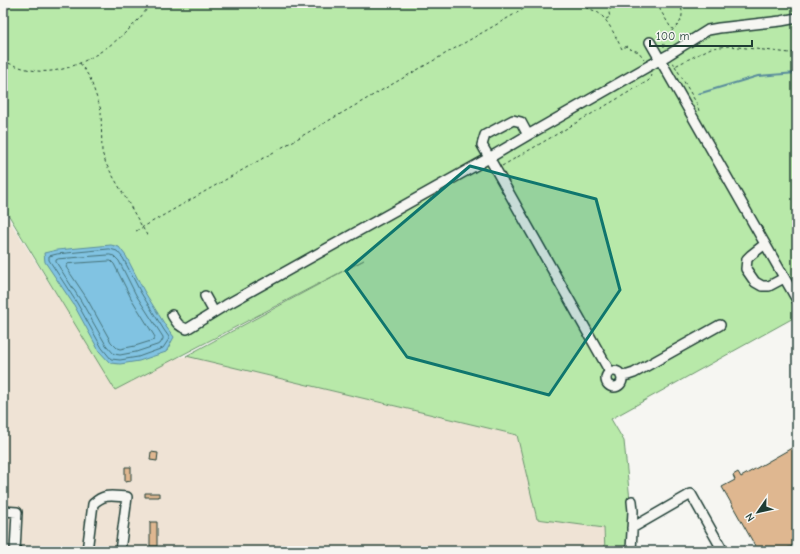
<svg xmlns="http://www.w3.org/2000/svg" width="800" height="554" font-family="'Comic Neue',sans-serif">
  <rect width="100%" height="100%" fill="#f6f6f2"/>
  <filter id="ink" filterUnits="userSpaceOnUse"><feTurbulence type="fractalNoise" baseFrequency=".025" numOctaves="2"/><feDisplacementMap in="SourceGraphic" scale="8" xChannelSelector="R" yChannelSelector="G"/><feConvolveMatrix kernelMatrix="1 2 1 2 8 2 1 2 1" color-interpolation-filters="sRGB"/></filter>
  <g filter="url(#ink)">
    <path fill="#efe3d5" d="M3 210 106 373 186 356 517 435 537 519 604 528 605 551H3Z"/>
    <path fill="#b8e9a9" stroke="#6c936e" d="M3 3H797V316L611 419 624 441 632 520 625 551H605L604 528 537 519 517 435 186 356 364 260 115 390 3 206Z"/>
    <path fill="#81c3e2" stroke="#5a8d9c" d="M111 245 119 247 126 256 144 291 167 328 174 337 166 352 139 361 120 364 110 363 99 351 74 305 45 262 44 253 57 250Z"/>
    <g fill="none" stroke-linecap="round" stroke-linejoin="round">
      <path stroke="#46737a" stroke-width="1" d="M110 249 117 251 123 258 141 293 164 330 169 337V339L163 348 138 357 120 360 111 359 102 348 77 303 49 260V256L57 254Z
        M110 255 114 256 119 261 136 295 163 337V339L160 344 136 352 120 355 114 354 106 345 81 301 56 262V260L58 259Z
        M109 261H111L114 264 131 298 155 337 154 340 135 346 120 349 117 348 111 342 86 297 66 267 68 264Z"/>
      <path stroke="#5a8d9c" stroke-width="2" d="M698 94 758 76 797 73"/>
    </g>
    <path fill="#dfb790" stroke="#1f3d34" d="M797 445V543L783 551H758L722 487 735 480 733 475 738 472 741 477Z
      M151 452 158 453 157 461 150 460Z
      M125 467H131V481L125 482Z
      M145 493H159V497H145Z
      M150 522H157V546H150Z"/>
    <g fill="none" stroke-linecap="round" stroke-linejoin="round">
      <g stroke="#1f3d34" stroke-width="12">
        <path id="minor" d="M650 42 797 300
          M528 135 521 122 513 120 485 135 482 145 610 372
          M765 244 751 255 747 259 746 269 755 282 762 286H769L784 278
          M205 296 214 312
          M172 315C177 323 178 326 187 329L226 305 489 158 528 135 668 55 708 30 719 28 781 21 797 18
          M606 379a8 8 0 1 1 16 0a8 8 0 1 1-16 0Z
          M621 376 628 375 634 373 720 325
          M3 511 17 512 15 551
          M632 528 691 494 723 551
          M87 551 93 504C105 493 111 496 127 497L120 551
          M631 551 633 511 632 501"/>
      </g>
      <path stroke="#1f3d34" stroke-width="1" stroke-dasharray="3 3" stroke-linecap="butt" d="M575 3C581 7 588 8 595 11 607 16 616 38 622 49L627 46 630 49 639 52 644 59
        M656 3 671 28 673 29
        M606 19 610 17 609 13 612 3
        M664 47C662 34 677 30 681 20 683 14 682 8 680 3
        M3 61C18 67 35 73 51 71 87 68 132 33 151 3
        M673 62 675 66 711 48 729 46 790 53 797 52
        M80 63 90 78 101 110 102 152 106 164 148 237
        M675 66 697 104 699 111
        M502 166 648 81 650 79 651 74
        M136 231 534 3"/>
      <use href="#minor" stroke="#f6f6f2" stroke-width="9"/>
    </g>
  </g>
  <path fill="#0f766e" fill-opacity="0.2" stroke="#0f766e" stroke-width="3" stroke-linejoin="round" d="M470 166 596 199 620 290 549 395 407 357 346 271Z"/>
  <rect width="800" height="554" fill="none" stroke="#f6f6f2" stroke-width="16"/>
  <rect x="8" y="8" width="784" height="538" fill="none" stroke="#1f3d34" stroke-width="1.5" filter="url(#ink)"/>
  <g transform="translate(758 512) rotate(236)" stroke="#f6f6f2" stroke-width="3" paint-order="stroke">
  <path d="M0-3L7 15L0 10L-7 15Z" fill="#1f3d34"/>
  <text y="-6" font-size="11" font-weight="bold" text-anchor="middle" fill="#1f3d34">N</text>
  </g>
  <path d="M650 40v6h102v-6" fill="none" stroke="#1f3d34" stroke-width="2"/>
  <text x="656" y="40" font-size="12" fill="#1f3d34" stroke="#f6f6f2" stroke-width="3" paint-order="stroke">100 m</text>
</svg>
